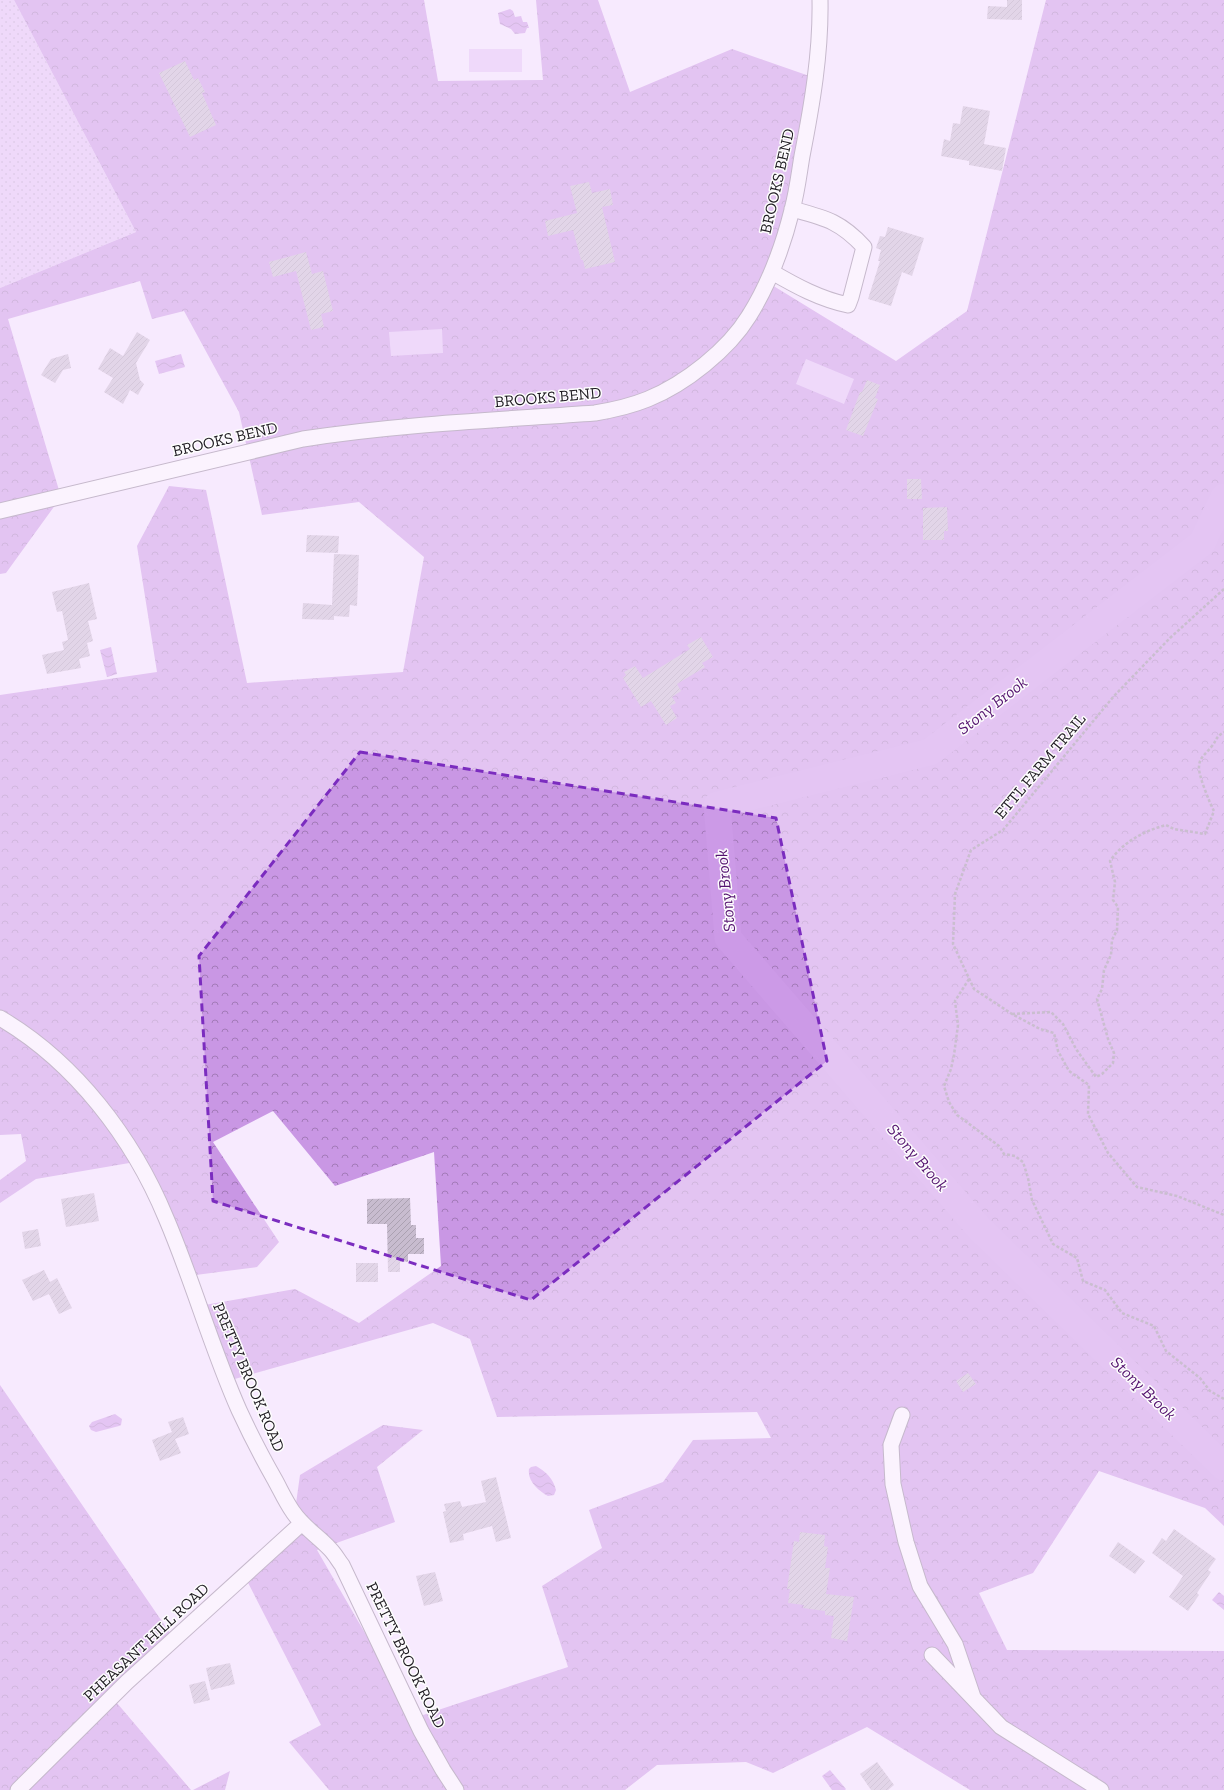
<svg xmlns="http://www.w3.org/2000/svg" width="1224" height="1790" font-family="'Zilla Slab',serif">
  <defs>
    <pattern id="grass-dots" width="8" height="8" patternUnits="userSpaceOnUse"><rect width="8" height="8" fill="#e5c6f7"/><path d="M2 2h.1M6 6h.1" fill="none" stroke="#c4aad3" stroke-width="1.8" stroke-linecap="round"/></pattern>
    <pattern id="forest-crowns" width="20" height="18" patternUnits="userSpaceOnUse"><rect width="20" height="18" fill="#c997e4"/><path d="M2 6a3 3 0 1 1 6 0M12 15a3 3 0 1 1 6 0" fill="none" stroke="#a37ab8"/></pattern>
    <pattern id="water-waves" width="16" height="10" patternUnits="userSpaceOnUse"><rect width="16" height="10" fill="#cc9ae7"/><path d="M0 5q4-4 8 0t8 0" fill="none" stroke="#a57dbb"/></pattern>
    <pattern id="building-hatch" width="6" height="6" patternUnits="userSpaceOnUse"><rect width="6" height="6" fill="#c8bccf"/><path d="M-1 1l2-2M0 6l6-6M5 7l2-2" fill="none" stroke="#aba1b1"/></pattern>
  </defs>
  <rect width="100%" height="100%" fill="#f7eafe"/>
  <path fill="url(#grass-dots)" d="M0 0H14L136 232 0 288Z"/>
  <path fill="url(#forest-crowns)" d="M14 0H424L438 81 543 80 536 0H598L630 92 732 49 818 79 767 282 896 361 967 311 1046 0H1224V1526L1205 1508 1099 1471 1033 1573 979 1593 1007 1650 1224 1651V1790H970L867 1727 773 1773 746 1762 657 1765 625 1790H329L289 1742 321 1725 243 1573 293 1525 300 1475 383 1425 423 1430 377 1467 395 1522 317 1550 414 1718 568 1667 542 1586 602 1548 589 1510 663 1482 693 1440 771 1438 757 1412 497 1417 470 1339 433 1323 224 1382 199 1306 295 1289 359 1323 441 1266 434 1152 335 1186 273 1111 213 1142 279 1242 257 1267 188 1276 141 1161 36 1179 0 1203V1180L26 1161 21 1134 0 1135V695L157 672 137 546 169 486 206 490 247 683 403 672 424 557 359 502 262 515 239 412 184 311 152 319 140 281 8 319 61 497 6 573 0 574V288L136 232Z
    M0 1385 172 1636 111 1696 191 1790H0Z
    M230 1771 225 1790H193Z"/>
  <path fill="#e5c6f7" d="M469 49H522V72H469Z
    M442 329 443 353 391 356 389 332Z
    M806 359 854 379 844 404 796 384Z"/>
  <path fill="url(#water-waves)" d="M510 9 513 11 515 17 521 16 523 22H527L529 28H527L525 33 515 34 511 29 500 24 498 13Z
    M181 354 185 367 159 374 155 361Z
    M111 647 117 674 107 677 100 650Z
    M115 1414 122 1419 121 1425 119 1426 96 1432 91 1430 89 1426 92 1422Z
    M536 1466C546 1472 553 1478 556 1490L554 1495 548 1496C539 1491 527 1481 529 1469L531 1467Z
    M1219 1592 1224 1596V1610L1212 1600Z
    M830 1770 846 1789 845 1790H832L822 1776Z"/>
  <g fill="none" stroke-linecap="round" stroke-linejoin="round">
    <path stroke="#cc9ae7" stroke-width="27" d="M1224 497 1202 543 930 752 717 805 728 938 979 1228 1224 1467"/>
  </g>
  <path fill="url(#building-hatch)" d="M1007 0H1022V20L987 19 988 6 1007 7Z
    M185 61 194 80 198 78 205 92 202 93 216 125 190 137 159 73Z
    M963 106 990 111 984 144 1006 148 1002 171 969 165V161L941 156 944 139 950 141 953 123 960 124Z
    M589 182 592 193 610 189 613 205 602 207 615 262 585 269 583 260H581L573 230 548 236 545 221 577 213 570 186Z
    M888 227 924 238 912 276 902 272 891 306 868 299 880 261H878L881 250 876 248 880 236 885 237Z
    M306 252 312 274 323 271 333 311 321 314 324 327 311 330 296 271 273 277 269 262Z
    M137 332 150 340 136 363 140 380 144 384 138 395 130 390 123 404 104 392 113 378 98 369 110 348 123 356Z
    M68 354 71 368 63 370 55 383 41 375 51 359Z
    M867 380 880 385 875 398 878 399 863 436 846 430 860 392H862Z
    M907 479H921L922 499H907Z
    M947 507 948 531H944V540H923V508Z
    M307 535 339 536 338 553 306 552Z
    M334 554 359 555 357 606 350 605 349 617 334 616V620L302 619 303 603 332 605Z
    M89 583 97 619 88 621 93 641 87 643 90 656 79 659 81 668 47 674 42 655 64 650 62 642 68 640 62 611 57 612 52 592Z
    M701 637 713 657 702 663 705 667 677 684 681 691 672 697 676 703 670 706 677 718 666 725 651 701 641 707 623 678 626 675 624 672 635 666 643 678 690 649 687 645Z
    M94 1193 99 1221 66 1227 61 1199Z
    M410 1198 411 1225H416V1238H424V1254H408V1262H400V1272H388L387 1224H367V1199Z
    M38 1229 41 1246 25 1249 22 1232Z
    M356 1263H378V1282H356Z
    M44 1270 50 1282 57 1278 72 1308 59 1314 49 1294 33 1301 22 1280Z
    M968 1373 976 1384 963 1392 956 1381Z
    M183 1417 189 1434 175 1439 181 1453 160 1461 152 1440 172 1432 168 1422Z
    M496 1477 511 1538 496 1542 492 1526 463 1534 464 1540 450 1543 443 1512 446 1511 444 1504 460 1501 462 1507 486 1502 481 1481Z
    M1174 1529 1216 1559 1208 1570 1211 1572 1197 1593 1199 1595 1188 1611 1169 1597 1183 1576 1152 1553 1162 1538 1166 1541Z
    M800 1532 825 1535 824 1546 828 1547 825 1568H830L826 1594 854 1597 847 1641 831 1638 834 1616 825 1615V1611L803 1608 804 1605 788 1603 790 1589H787L794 1541 799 1542Z
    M1118 1542 1145 1561 1135 1574 1109 1556Z
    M435 1572 443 1601 424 1606 416 1576Z
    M230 1663 235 1684 211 1690 206 1668Z
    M205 1681 210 1700 194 1704 189 1685Z
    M877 1762 894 1785 888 1790H871L860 1774Z"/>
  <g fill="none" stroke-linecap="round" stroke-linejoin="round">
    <g stroke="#8a7f91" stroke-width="17">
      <path id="minor" d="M772 272C796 286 820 299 848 305L851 297 864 247C840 221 825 218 792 209
        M0 511 303 439C400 424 498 420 595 413 613 410 631 406 648 399 685 384 728 350 749 316 769 284 783 246 792 210 797 192 799 174 802 156 812 105 821 53 820 0
        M0 1018C75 1062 133 1138 166 1218 193 1281 211 1347 239 1410 250 1434 262 1457 275 1480 281 1491 286 1502 293 1512 303 1527 318 1536 330 1549 335 1554 338 1560 342 1565L421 1731 443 1770 456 1790
        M902 1415 891 1445 893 1484 906 1542 920 1586 955 1644 973 1697
        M932 1655 1001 1727 1101 1790
        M18 1790 127 1682 302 1523"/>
    </g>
    <path stroke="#928997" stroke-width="2.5" stroke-dasharray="3 2" stroke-linecap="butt" d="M1224 589 1170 638 1114 696 1003 830 971 850 955 894 953 944 974 989 1012 1014 1040 1029 1054 1033 1058 1051 1069 1071 1089 1085 1088 1114 1108 1153 1137 1187 1177 1196 1224 1215
      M969 979 955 1001 958 1025 954 1055 951 1069 944 1086 949 1102 957 1115 999 1146 1004 1154 1015 1156 1023 1162 1028 1178 1032 1200 1053 1244 1077 1258 1083 1281 1105 1290 1122 1313 1154 1326 1166 1351 1200 1378 1210 1391 1224 1399
      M1012 1014 1051 1012 1063 1024 1076 1049 1096 1077 1102 1074 1113 1063 1114 1053 1108 1039 1097 999 1102 989 1104 970 1111 955 1112 940 1117 930 1118 907 1113 900 1115 882 1110 861C1123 842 1144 831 1166 825L1174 829 1205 834 1214 811C1210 804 1198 774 1199 767 1199 757 1207 753 1212 746 1218 738 1215 738 1224 732"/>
    <use href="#minor" stroke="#fff" stroke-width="15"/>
  </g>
  <path d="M0 0H1224V1790H0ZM360 752 776 818 827 1061 531 1300 213 1201 199 956Z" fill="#f7eafe" fill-opacity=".55" fill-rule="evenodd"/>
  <path fill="none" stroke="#7b2cbf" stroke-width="3" stroke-dasharray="8 5" stroke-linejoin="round" d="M360 752 776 818 827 1061 531 1300 213 1201 199 956Z"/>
  <g text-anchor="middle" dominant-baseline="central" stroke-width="3" stroke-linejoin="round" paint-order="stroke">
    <g font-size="16" fill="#1f1b22" stroke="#fdfdfd">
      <text transform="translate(777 181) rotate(-77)">BROOKS BEND</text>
      <text transform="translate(548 397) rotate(-5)">BROOKS BEND</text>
      <text transform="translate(225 439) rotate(-13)">BROOKS BEND</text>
      <text transform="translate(1040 766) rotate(-50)">ETTL FARM TRAIL</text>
      <text transform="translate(249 1377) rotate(67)">PRETTY BROOK ROAD</text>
      <text transform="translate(146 1642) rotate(-43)">PHEASANT HILL ROAD</text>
      <text transform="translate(406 1655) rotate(64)">PRETTY BROOK ROAD</text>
    </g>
    <g font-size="17" font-style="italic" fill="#551470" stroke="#fdfdfd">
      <text transform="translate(992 705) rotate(-38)">Stony Brook</text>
      <text transform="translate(725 891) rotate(-96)">Stony Brook</text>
      <text transform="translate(918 1157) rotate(49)">Stony Brook</text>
      <text transform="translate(1144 1388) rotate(44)">Stony Brook</text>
    </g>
  </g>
</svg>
